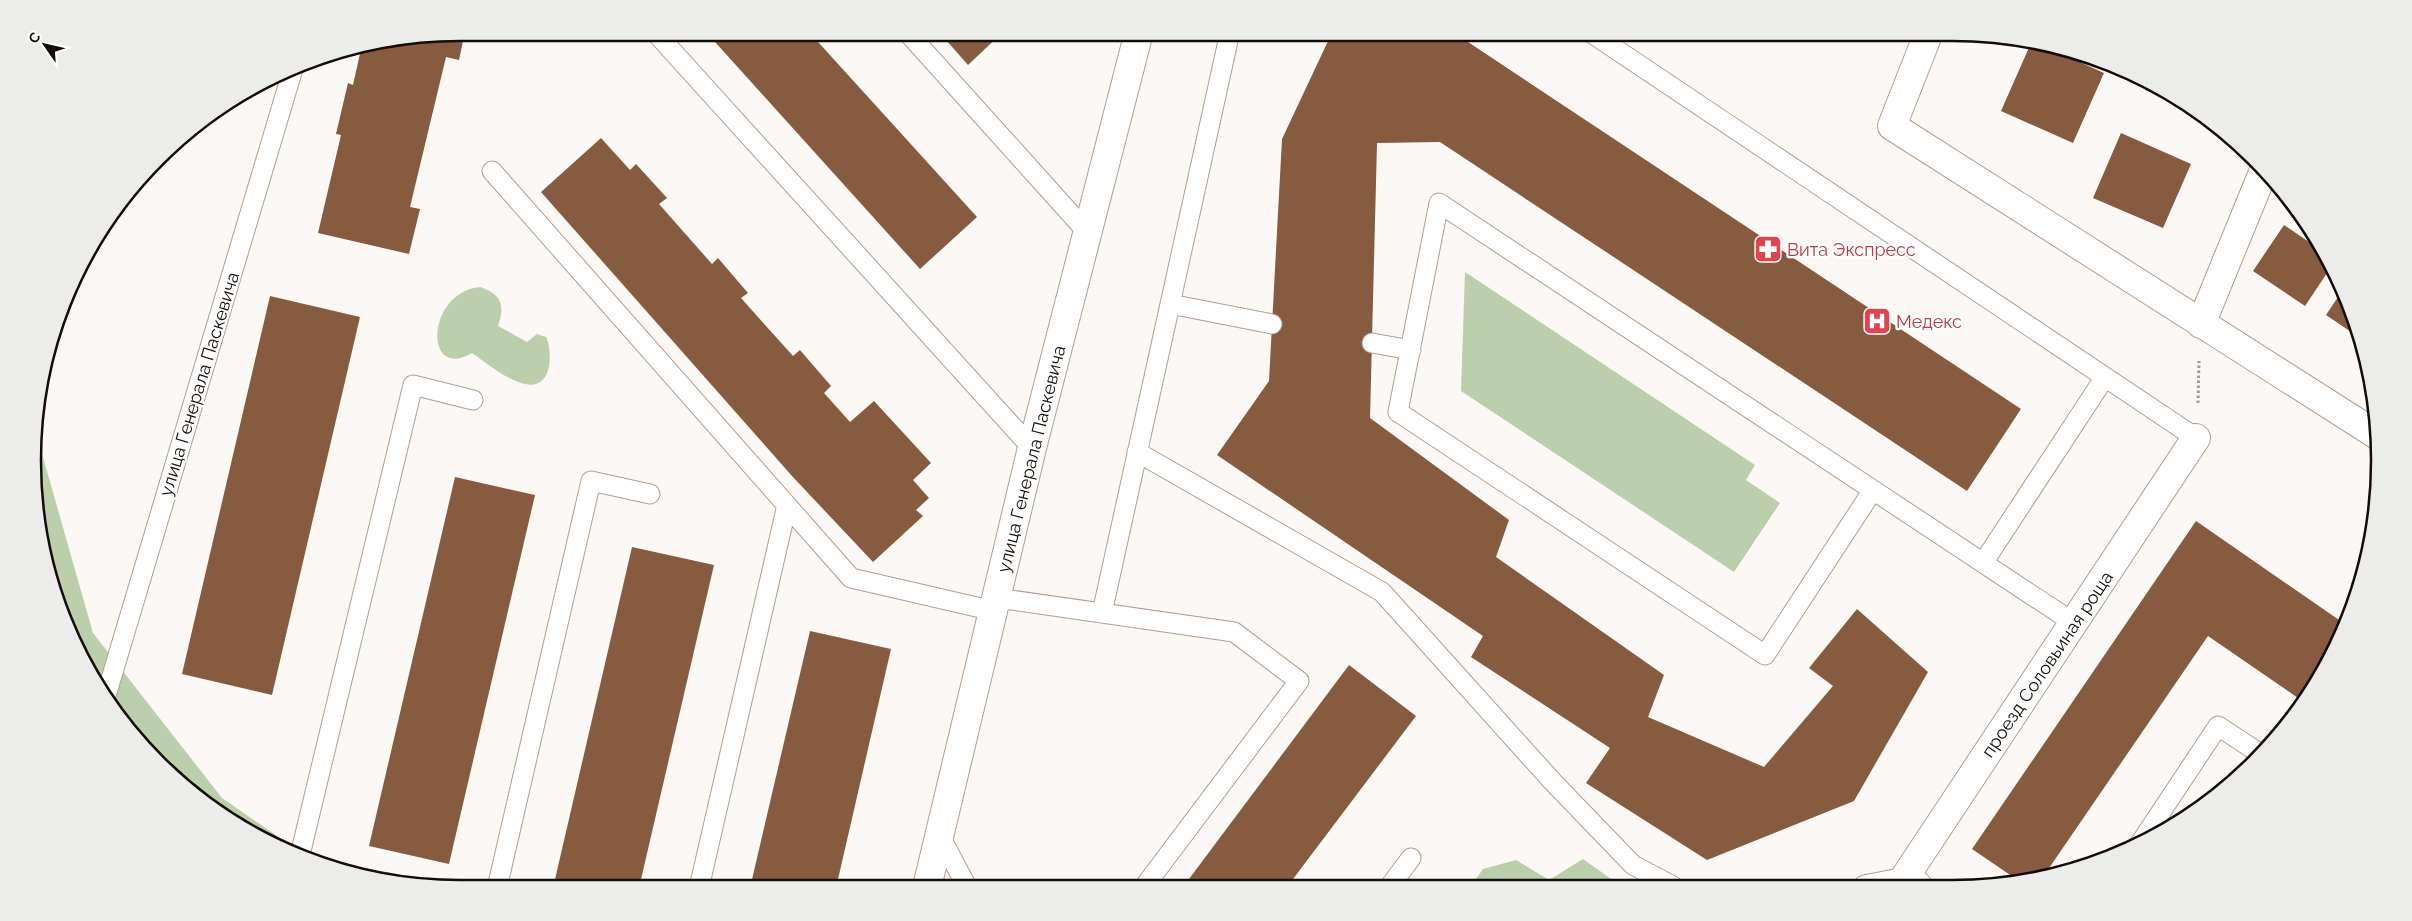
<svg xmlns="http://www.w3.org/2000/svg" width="2412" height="921" font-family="Raleway,sans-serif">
  <rect width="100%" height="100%" fill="#fcf8f5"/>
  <path fill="#bccfac" d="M1465 272 1755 465 1746 480 1780 503 1734 572 1461 391Z
    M480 287C502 294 505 306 498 326L527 342 537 334 546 337C550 344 551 362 548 370 537 408 485 361 472 353 423 382 426 292 480 287Z
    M37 401 39 443 93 633 222 798 312 860 271 844 200 800 104 698 65 624 41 544Z
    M1583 859 1621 886H1471L1483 869 1516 860 1549 880Z"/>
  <path fill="#875b3f" d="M465 32 459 60 446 57 410 207 420 209 409 254 318 233 341 135 336 134 348 83 353 85 361 49Z
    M706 32H809L977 217 920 269Z
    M939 32H1003L968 65Z
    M1459 36 2021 409 1967 491 1440 142 1377 143 1370 418 1509 520 1496 557 1664 675 1648 717 1764 767 1833 686 1809 668 1857 609 1928 672 1854 801 1707 860 1586 783 1610 748 1471 657 1483 636 1217 455 1269 381 1282 139 1329 39Z
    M2031 43 2040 44 2104 73 2073 143 2001 111Z
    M2147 81 2175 98V99L2145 90Z
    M2121 133 2191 164 2163 228 2093 198Z
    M601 138 630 170 636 164 667 198 659 204 712 264 718 258 748 293 741 298 793 356 800 350 831 386 824 393 850 422 874 401 931 463 913 480 929 498 916 510 923 516 873 562 792 476 541 192Z
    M2284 225 2325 253 2331 267 2305 306 2253 271Z
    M2342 291 2357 323 2360 338 2326 315Z
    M270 296 360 317 272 695 182 674Z
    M455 477 535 495 449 864 369 846Z
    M2196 521 2342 622 2308 698 2304 702 2208 636 2045 874 2019 881 1972 849Z
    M632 547 714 565 639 888H553Z
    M810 631 891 649 836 888H750Z
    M1349 665 1416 716 1287 887H1183Z"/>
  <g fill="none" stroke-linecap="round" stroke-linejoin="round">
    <g stroke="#b09e90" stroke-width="21">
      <path id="lane" d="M655 32 1032 448
        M907 32 1088 233
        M1590 32 2196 438
        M492 171 851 578 994 611
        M1170 304 1272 324
        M1372 343 1411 350
        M1137 452 1382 592 1552 781 1633 865 1673 886
        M1873 490 1765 655 1398 412 1439 203 2074 623
        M1983 563 2105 377
        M997 598 1234 632 1299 681 1144 887
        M1102 613 1230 32
        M105 699 293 69
        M940 836 967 887
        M2139 845 2218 726 2259 753
        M300 855 413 385 473 400
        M1864 885 1905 877
        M1390 886 1411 858
        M497 888 591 481 650 494
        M699 888 787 505"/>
    </g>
    <g stroke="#b09e90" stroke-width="30">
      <path id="street" d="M1929 32 1892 126 2377 435
        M2201 324 2264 170
        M1917 885 1905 877 2196 438
        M927 887 1032 448 1139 32"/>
    </g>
    <path stroke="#9e9995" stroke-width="3" stroke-dasharray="2.5 2.5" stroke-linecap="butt" d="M2198 403 2199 361"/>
    <use href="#lane" stroke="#fff" stroke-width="19"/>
    <use href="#street" stroke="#fff" stroke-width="28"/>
  </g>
  <defs>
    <g id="pharmacy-square" transform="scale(1.4375)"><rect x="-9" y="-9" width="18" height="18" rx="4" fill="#e0444e" stroke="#fff"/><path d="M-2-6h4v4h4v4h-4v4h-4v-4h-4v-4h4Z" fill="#fff"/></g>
    <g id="hospital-square" transform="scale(1.4375)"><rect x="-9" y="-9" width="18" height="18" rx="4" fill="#e0444e" stroke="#fff"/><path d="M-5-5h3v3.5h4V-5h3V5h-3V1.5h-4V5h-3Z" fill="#fff"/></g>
  </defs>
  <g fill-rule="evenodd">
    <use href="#pharmacy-square" x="1768" y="249"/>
    <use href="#hospital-square" x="1877" y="321"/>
  </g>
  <g text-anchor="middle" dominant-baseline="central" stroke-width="4.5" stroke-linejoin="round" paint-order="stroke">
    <g font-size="18" fill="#be3a42" stroke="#fff" text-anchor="start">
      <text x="1787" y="249">Вита Экспресс</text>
      <text x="1896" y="321">Медекс</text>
    </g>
    <g font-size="18" fill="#130c07" stroke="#fff">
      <text transform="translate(199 384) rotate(-73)">улица Генерала Паскевича</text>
      <text transform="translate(1031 459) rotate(-76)">улица Генерала Паскевича</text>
      <text transform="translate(2047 664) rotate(-56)">проезд Соловьиная роща</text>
    </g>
  </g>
  <path d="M0 0H2412V921H0ZM460 41H1952A419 419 0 0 1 2371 460V461A419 419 0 0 1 1952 880H460A419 419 0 0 1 41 461V460A419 419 0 0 1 460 41Z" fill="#ececeb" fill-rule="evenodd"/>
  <path fill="none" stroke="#130c07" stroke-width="2.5" d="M460 41H1952A419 419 0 0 1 2371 460V461A419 419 0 0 1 1952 880H460A419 419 0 0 1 41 461V460A419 419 0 0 1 460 41Z"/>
  <g transform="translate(45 45) rotate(304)" stroke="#ffffff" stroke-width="4" paint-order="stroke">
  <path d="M0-4L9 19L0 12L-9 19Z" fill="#130c07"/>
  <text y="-8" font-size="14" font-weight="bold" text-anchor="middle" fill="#130c07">С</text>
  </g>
</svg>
